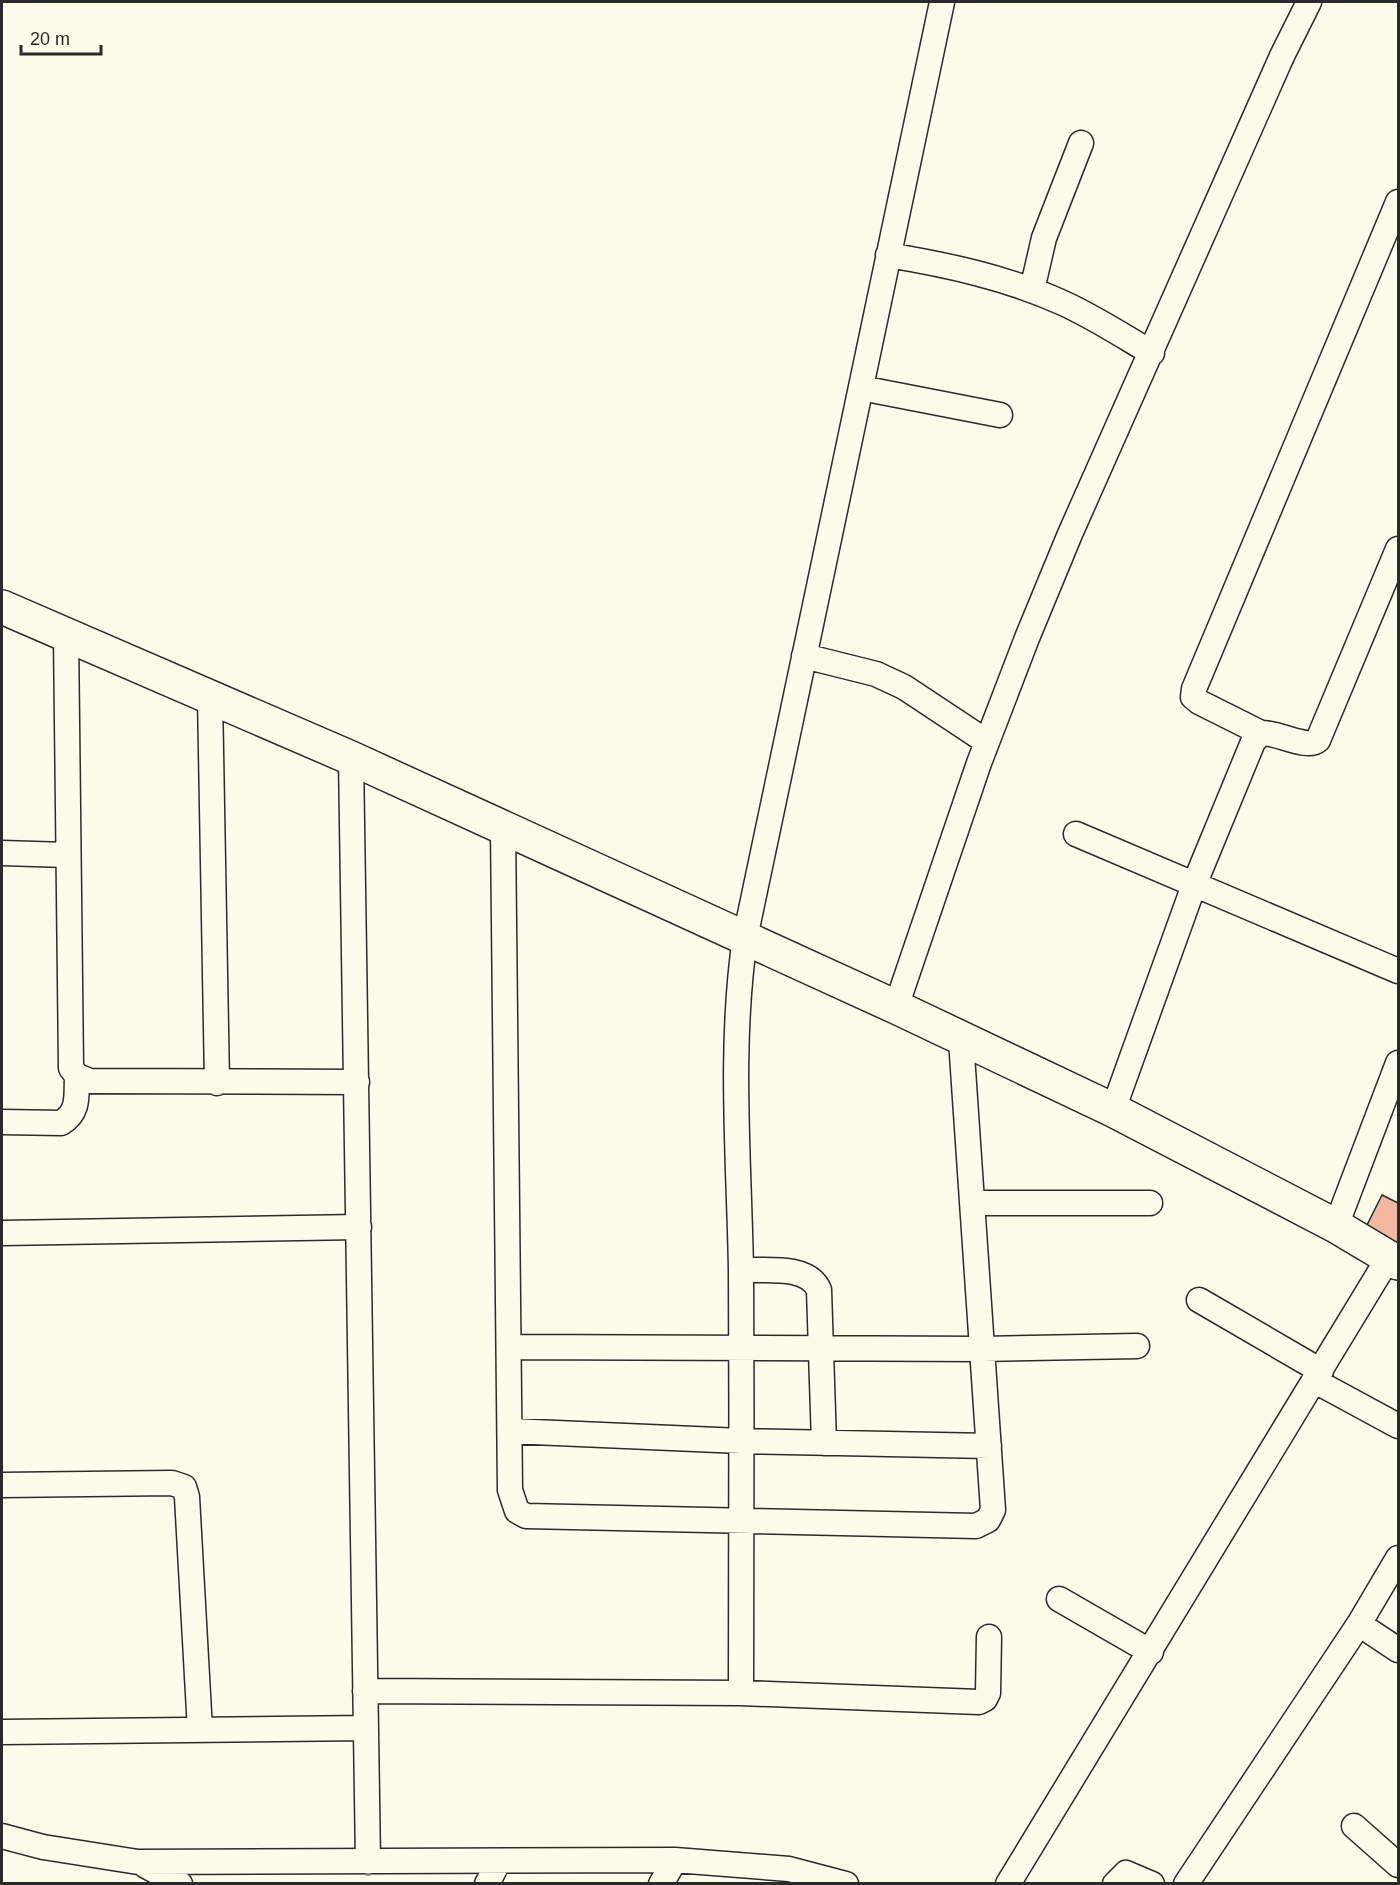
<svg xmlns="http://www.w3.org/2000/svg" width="1400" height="1885" font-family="Arial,sans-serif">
  <rect width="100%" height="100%" fill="#fdfbea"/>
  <path fill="#f2b8a0" stroke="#2b2b2b" stroke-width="1.5" d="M1382 1195 1398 1203V1246L1365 1229Z"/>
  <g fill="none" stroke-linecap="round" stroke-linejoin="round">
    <g stroke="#2b2b2b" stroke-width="27">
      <path id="street" d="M888 255C948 265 1008 278 1063 303 1094 317 1123 336 1152 353
        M1032 290 1044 238 1081 143
        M861 388 1000 415
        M66 635 71 1068 77 1076 90 1081 357 1082
        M804 656 876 674 904 687 987 742
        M210 696 217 1083
        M1261 733 1199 702 1193 697 1194 689 1398 202
        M351 758 368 1862
        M503 827 510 1490 517 1511 526 1516 976 1526 988 1520 993 1510 961 1040
        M1076 834 1398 971
        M2 853 67 855
        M896 1007 979 763 1027 638 1070 534 1282 56 1309 2
        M1113 1110 1194 885 1253 742 1261 733C1278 732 1307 750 1318 740L1398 549
        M2 1122 61 1123C80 1112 76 1095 77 1076
        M972 1203H1150
        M1336 1226 1398 1063
        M2 1233 359 1227
        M741 1270C765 1271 808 1264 819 1290L824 1443
        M1199 1300 1321 1371
        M509 1347 982 1349 1137 1346
        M1315 1381 1398 1426
        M510 1431 741 1441 989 1446
        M2 1485 172 1483 184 1487 187 1497 200 1730
        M1059 1599 1151 1652
        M1359 1624 1398 1650
        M365 1691 741 1693 979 1702 985 1699 988 1693 989 1637
        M741 1693C741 1552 742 1411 741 1270 739 1160 729 1048 745 938L942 2
        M2 1732 366 1728
        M1354 1826 1398 1865
        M2 1836 43 1847 138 1862 675 1860 789 1869 846 1884
        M146 1866 180 1884
        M487 1884 499 1861
        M661 1884 675 1860
        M1008 1884 1389 1257
        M1115 1884 1126 1873 1152 1884
        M1186 1884 1359 1624 1398 1558"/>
    </g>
    <g stroke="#2b2b2b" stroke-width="36">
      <path id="secondary" d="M2 607 351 758 896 1007 1113 1110 1336 1226 1398 1263"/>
    </g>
    <use href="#street" stroke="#fdfbea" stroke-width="24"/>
    <use href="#secondary" stroke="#fdfbea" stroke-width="33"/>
  </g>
  <rect width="1400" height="1885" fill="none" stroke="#2b2b2b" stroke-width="6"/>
  <path d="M21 45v9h80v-9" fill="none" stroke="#2b2b2b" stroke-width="3"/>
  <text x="30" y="45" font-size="18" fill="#2b2b2b" stroke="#fdfbea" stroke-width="4.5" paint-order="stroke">20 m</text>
</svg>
